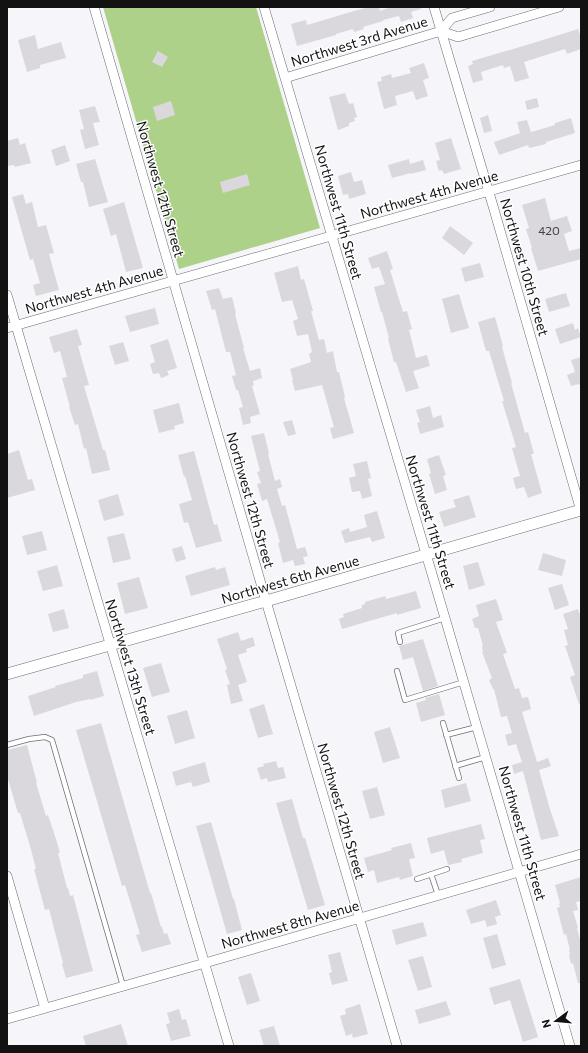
<svg xmlns="http://www.w3.org/2000/svg" width="588" height="1053" font-family="Commissioner,sans-serif">
  <rect width="100%" height="100%" fill="#f6f5fa"/>
  <path fill="#add188" d="M103 7H256L320 228 179 269Z"/>
  <path fill="#dad8dd" d="M369 7H379L380 11 391 7H420L421 9 411 12 413 18 401 22 399 16 383 20V21L363 27 364 29 354 32 353 29 336 34V35L297 46 291 24 306 20 307 25 354 11Z
    M578 29 581 38V49L567 54 565 49 524 62 529 78 515 82 510 66 504 68 503 65 481 72 483 80 473 83 468 66 473 64 472 61 530 44Z
    M35 35 38 49 61 42 66 58 40 65V68L27 72 18 40Z
    M158 51 168 57 162 67 152 62Z
    M424 63 429 78 423 80 428 96 416 100 413 91 395 96 397 105 384 109 377 82 382 81 381 77 391 74 392 78 411 73 409 68Z
    M345 93 349 104 353 103 357 117 354 118 355 121 349 123V126L338 130 329 97Z
    M537 98 539 107 527 110 525 101Z
    M171 101 175 115 157 121 153 107Z
    M95 106 100 122 93 123 99 145 85 149 80 130 84 129 79 110Z
    M488 115 492 131 484 133 480 118Z
    M571 118 575 133 546 142V144L529 148 528 145 499 155 494 142 520 133 517 122 527 120 531 132 555 125V123Z
    M18 138 20 145 25 143 31 163 15 167 14 165 7 166V141Z
    M451 138 461 169 444 174 442 170 439 171 436 161 440 160 435 143Z
    M65 145 70 161 56 166 51 150Z
    M95 159 108 202 89 207 83 182H81L76 164Z
    M409 159 410 164 423 160 426 170 411 174V173L392 178 388 165Z
    M351 172 354 182 362 180 366 194 349 199 348 194 343 195 338 176Z
    M247 174 250 185 223 193 220 182Z
    M23 194 26 204 32 202 38 227 46 225 54 253 49 254 59 290 36 296 33 285 40 283 33 259 30 260 12 197Z
    M545 198 551 221 567 216 572 231 564 234 569 251 581 248V259L538 271 531 248H532L526 229 529 228 522 205Z
    M124 202 143 268 126 272 116 234 111 236 103 209Z
    M450 226 473 243 464 255 442 238Z
    M387 251 393 269 390 270 403 312 407 311 412 329 409 330 416 358 427 355 430 366 413 371 419 388 406 392 396 362H394L388 339 389 338 382 312H381L374 287 385 284 379 267 372 269 368 258Z
    M480 263 484 277 465 282 461 268Z
    M298 266 301 280 304 279 313 311H311L319 340 324 339 327 353 333 351 337 372H339L345 397 344 398 354 433 333 439 330 428 334 427 322 385 295 391 292 380H293L290 369 311 362 309 354 312 352 308 334 297 336 293 321 298 319 292 300 282 302 274 273Z
    M219 288 223 299 232 297 236 313 235 314 244 348H243L250 371 260 368 262 378 253 381 254 385 252 386 260 414 250 417 251 423 243 425 239 408 243 407 238 390H236L232 376 236 375 230 352H226L215 309 212 310 206 291Z
    M566 293 570 306 549 312 545 299Z
    M459 294 469 328 451 333 442 299Z
    M155 308 159 324 130 332 125 316Z
    M495 317 503 346 502 347 512 383H511L525 433 528 432 534 454H531L542 493 528 498 524 487 516 489 513 478 520 476 512 448 516 447 502 401H504L489 351H486L478 322Z
    M573 323 575 330 578 328 581 337 560 344 555 329Z
    M77 329 82 345 78 346 89 385 84 386 103 450H105L110 470 92 474 86 448 84 449 78 424 75 425 69 407H70L62 378 67 377 60 351 54 353 49 337Z
    M168 339 177 368 167 371 169 375 161 378 159 373 153 374 150 364 155 362 150 345Z
    M123 342 129 361 115 365 109 346Z
    M581 357V385H579V384L571 386 567 375 575 372 571 360Z
    M179 403 184 423 174 426 175 429 159 433 153 410Z
    M430 406 433 418 441 415 444 427 420 434 417 423 420 422 416 410Z
    M292 420 296 434 288 436 283 422Z
    M264 433 269 453 268 454 275 481 280 479 282 487 277 489 282 506 285 505 297 549 305 547 308 556 303 557 305 564 295 566 293 560 283 563 278 543 280 542 267 499 262 501 257 484 261 483 257 472 260 471 251 436Z
    M19 450 28 480 32 479 35 490 7 498V454Z
    M194 451 214 525 217 524 222 541 196 548 188 522 184 523 179 504 192 500 185 476 184 477 178 455Z
    M439 455 446 475 443 476 447 490 435 494 429 474 431 473 427 459Z
    M367 461 371 478 368 479 372 496 362 499 360 491 352 492 349 478 356 476 353 464Z
    M118 494 124 515 104 521 98 500Z
    M469 495 476 517 444 527 439 512 456 507 453 500Z
    M377 511 385 538 372 542 370 537 345 543 341 531 349 528 350 532 367 527 364 515Z
    M42 531 47 550 27 555 22 536Z
    M124 533 131 559 113 563 107 537Z
    M182 546 186 559 176 562 172 549Z
    M543 553 566 560 562 576 538 570Z
    M478 562 485 585 469 590 463 566Z
    M57 565 63 586 43 591 37 571Z
    M215 567 216 570 225 567 230 585 191 596 185 576Z
    M139 577 148 608 125 614 117 583Z
    M562 584 569 605 555 610 548 588Z
    M416 591 421 608 397 615V613L342 629 339 619 344 617 343 614 362 608V605L365 604V602L385 596 386 599Z
    M496 599 503 620 496 622 507 653 503 654 515 689 519 688 522 698 528 697 531 709 522 712 537 762 548 758 551 766 539 770 549 806 559 836 541 840 523 771 514 774 512 765 522 762 516 744 508 746 505 735 512 733 507 716 501 717 494 689H493L489 680 492 678 482 652H483L482 646H483L478 628H475L472 619 479 616 476 605Z
    M64 609 69 628 53 632 48 614Z
    M578 609 581 618V704H579L570 677 575 675 565 646 568 645 564 630 568 629 563 614Z
    M238 632 241 641 253 637 255 646 246 649 247 652 238 655 247 682 238 685 243 701 231 704 227 685 230 684 225 670 227 669 217 639Z
    M423 639 438 686 423 691 413 657 403 660 399 646Z
    M161 663 170 692 152 697 143 668Z
    M97 671 104 696 90 700V699L76 702 34 716 28 696 56 687 55 686 83 678V675Z
    M439 694 445 715 421 722 416 703 426 700 425 698Z
    M264 704 273 734 258 738 249 709Z
    M187 710 195 738 175 744 167 716Z
    M101 723 150 893H151L161 927H162L164 934 167 933 171 944 142 952 136 935 140 934 125 885 122 886 76 730Z
    M390 727 400 758 383 763 374 732Z
    M27 745 37 783H36L46 816 48 815 56 839 60 853H58L67 888H68L70 896 73 895 93 971 66 978 62 964 63 963 49 909 45 910 34 869H36L30 846 20 813H18L7 776V750Z
    M276 761 278 768 283 767 286 778 268 782 267 778 261 780 257 768 264 766 263 764Z
    M205 762 210 782 193 787 191 782 176 786 172 772Z
    M466 783 471 801 445 808 441 790Z
    M377 787 385 815 370 819 362 791Z
    M292 799 303 838H305L325 905 308 910 276 803Z
    M211 822 233 899H234L242 930 227 934 196 826Z
    M481 824 485 839 480 840 483 853 461 859 462 862 448 865 444 850 431 854 427 838Z
    M411 843 415 858 409 859 413 876 400 880 399 877 377 883 374 870 368 872 364 858 392 850 391 848Z
    M581 877V901L576 902 578 910 573 911 578 928H577L581 944V983H578L573 963 571 964 569 955H570L569 950H570L566 934 564 935 557 908 560 907 559 904 560 903 555 885Z
    M496 900 501 915 495 917 497 924 487 927 485 920 471 924 466 910Z
    M423 922 427 936 396 945 392 930Z
    M497 934 506 965 492 969 483 938Z
    M340 952 348 981 332 985 329 973 332 972 328 955Z
    M423 956 432 987 418 991 408 960Z
    M251 973 260 1001 247 1005 238 977Z
    M520 979 538 1037 523 1042 510 1000 494 1005 489 988Z
    M446 1001 451 1015 419 1024 415 1010Z
    M360 1004 368 1034 353 1038 352 1034 346 1036 340 1016 346 1014 345 1009Z
    M179 1009 182 1020 186 1019 191 1036 171 1041 166 1024 170 1023 167 1013Z
    M121 1024 128 1046H86L83 1036Z
    M274 1026 280 1046H264L259 1030Z"/>
  <g fill="none" stroke-linecap="round" stroke-linejoin="round">
    <g stroke="#6e6d72" stroke-width="6">
      <path id="service" d="M400 642 398 633 445 618
        M397 671 405 700 464 682
        M443 723 459 778
        M446 735 477 727
        M7 745 29 739 45 737 52 740 123 986
        M455 766 486 757
        M431 874 438 895
        M417 879 447 869"/>
    </g>
    <g stroke="#6e6d72" stroke-width="10">
      <path id="minor" d="M94 7 266 601 397 1046
        M264 7 445 618 570 1046
        M434 7 493 206 581 511
        M441 31 458 37 559 7
        M285 78 441 31 452 18 490 7
        M7 295 229 1046
        M7 328 581 165
        M7 876 45 1008
        M7 1019 205 963 581 854"/>
    </g>
    <g stroke="#6e6d72" stroke-width="12">
      <path id="tertiary" d="M7 674 266 601 581 510"/>
    </g>
    <use href="#service" stroke="#fff" stroke-width="4.5"/>
    <use href="#minor" stroke="#fff" stroke-width="9"/>
    <use href="#tertiary" stroke="#fff" stroke-width="11"/>
  </g>
  <g text-anchor="middle" dominant-baseline="central" stroke-width="3" stroke-linejoin="round" paint-order="stroke">
    <g font-size="12" fill="#444446">
      <text x="549" y="230">420</text>
    </g>
    <g font-size="14" fill="#121213" stroke="#fff">
      <text transform="translate(359 41) rotate(-17)">Northwest 3rd Avenue</text>
      <text transform="translate(161 189) rotate(74)">Northwest 12th Street</text>
      <text transform="translate(429 194) rotate(-16)">Northwest 4th Avenue</text>
      <text transform="translate(339 212) rotate(74)">Northwest 11th Street</text>
      <text transform="translate(525 267) rotate(74)">Northwest 10th Street</text>
      <text transform="translate(94 289) rotate(-16)">Northwest 4th Avenue</text>
      <text transform="translate(251 500) rotate(74)">Northwest 12th Street</text>
      <text transform="translate(431 522) rotate(73)">Northwest 11th Street</text>
      <text transform="translate(290 579) rotate(-16)">Northwest 6th Avenue</text>
      <text transform="translate(131 667) rotate(73)">Northwest 13th Street</text>
      <text transform="translate(342 811) rotate(74)">Northwest 12th Street</text>
      <text transform="translate(523 833) rotate(74)">Northwest 11th Street</text>
      <text transform="translate(290 924) rotate(-16)">Northwest 8th Avenue</text>
    </g>
  </g>
  <rect width="588" height="1053" fill="none" stroke="#121213" stroke-width="16"/>
  <g transform="translate(556 1021) rotate(254)" stroke="#ffffff" stroke-width="3" paint-order="stroke">
  <path d="M0-3L7 15L0 10L-7 15Z" fill="#121213"/>
  <text y="-6" font-size="11" font-weight="bold" text-anchor="middle" fill="#121213">N</text>
  </g>
</svg>
